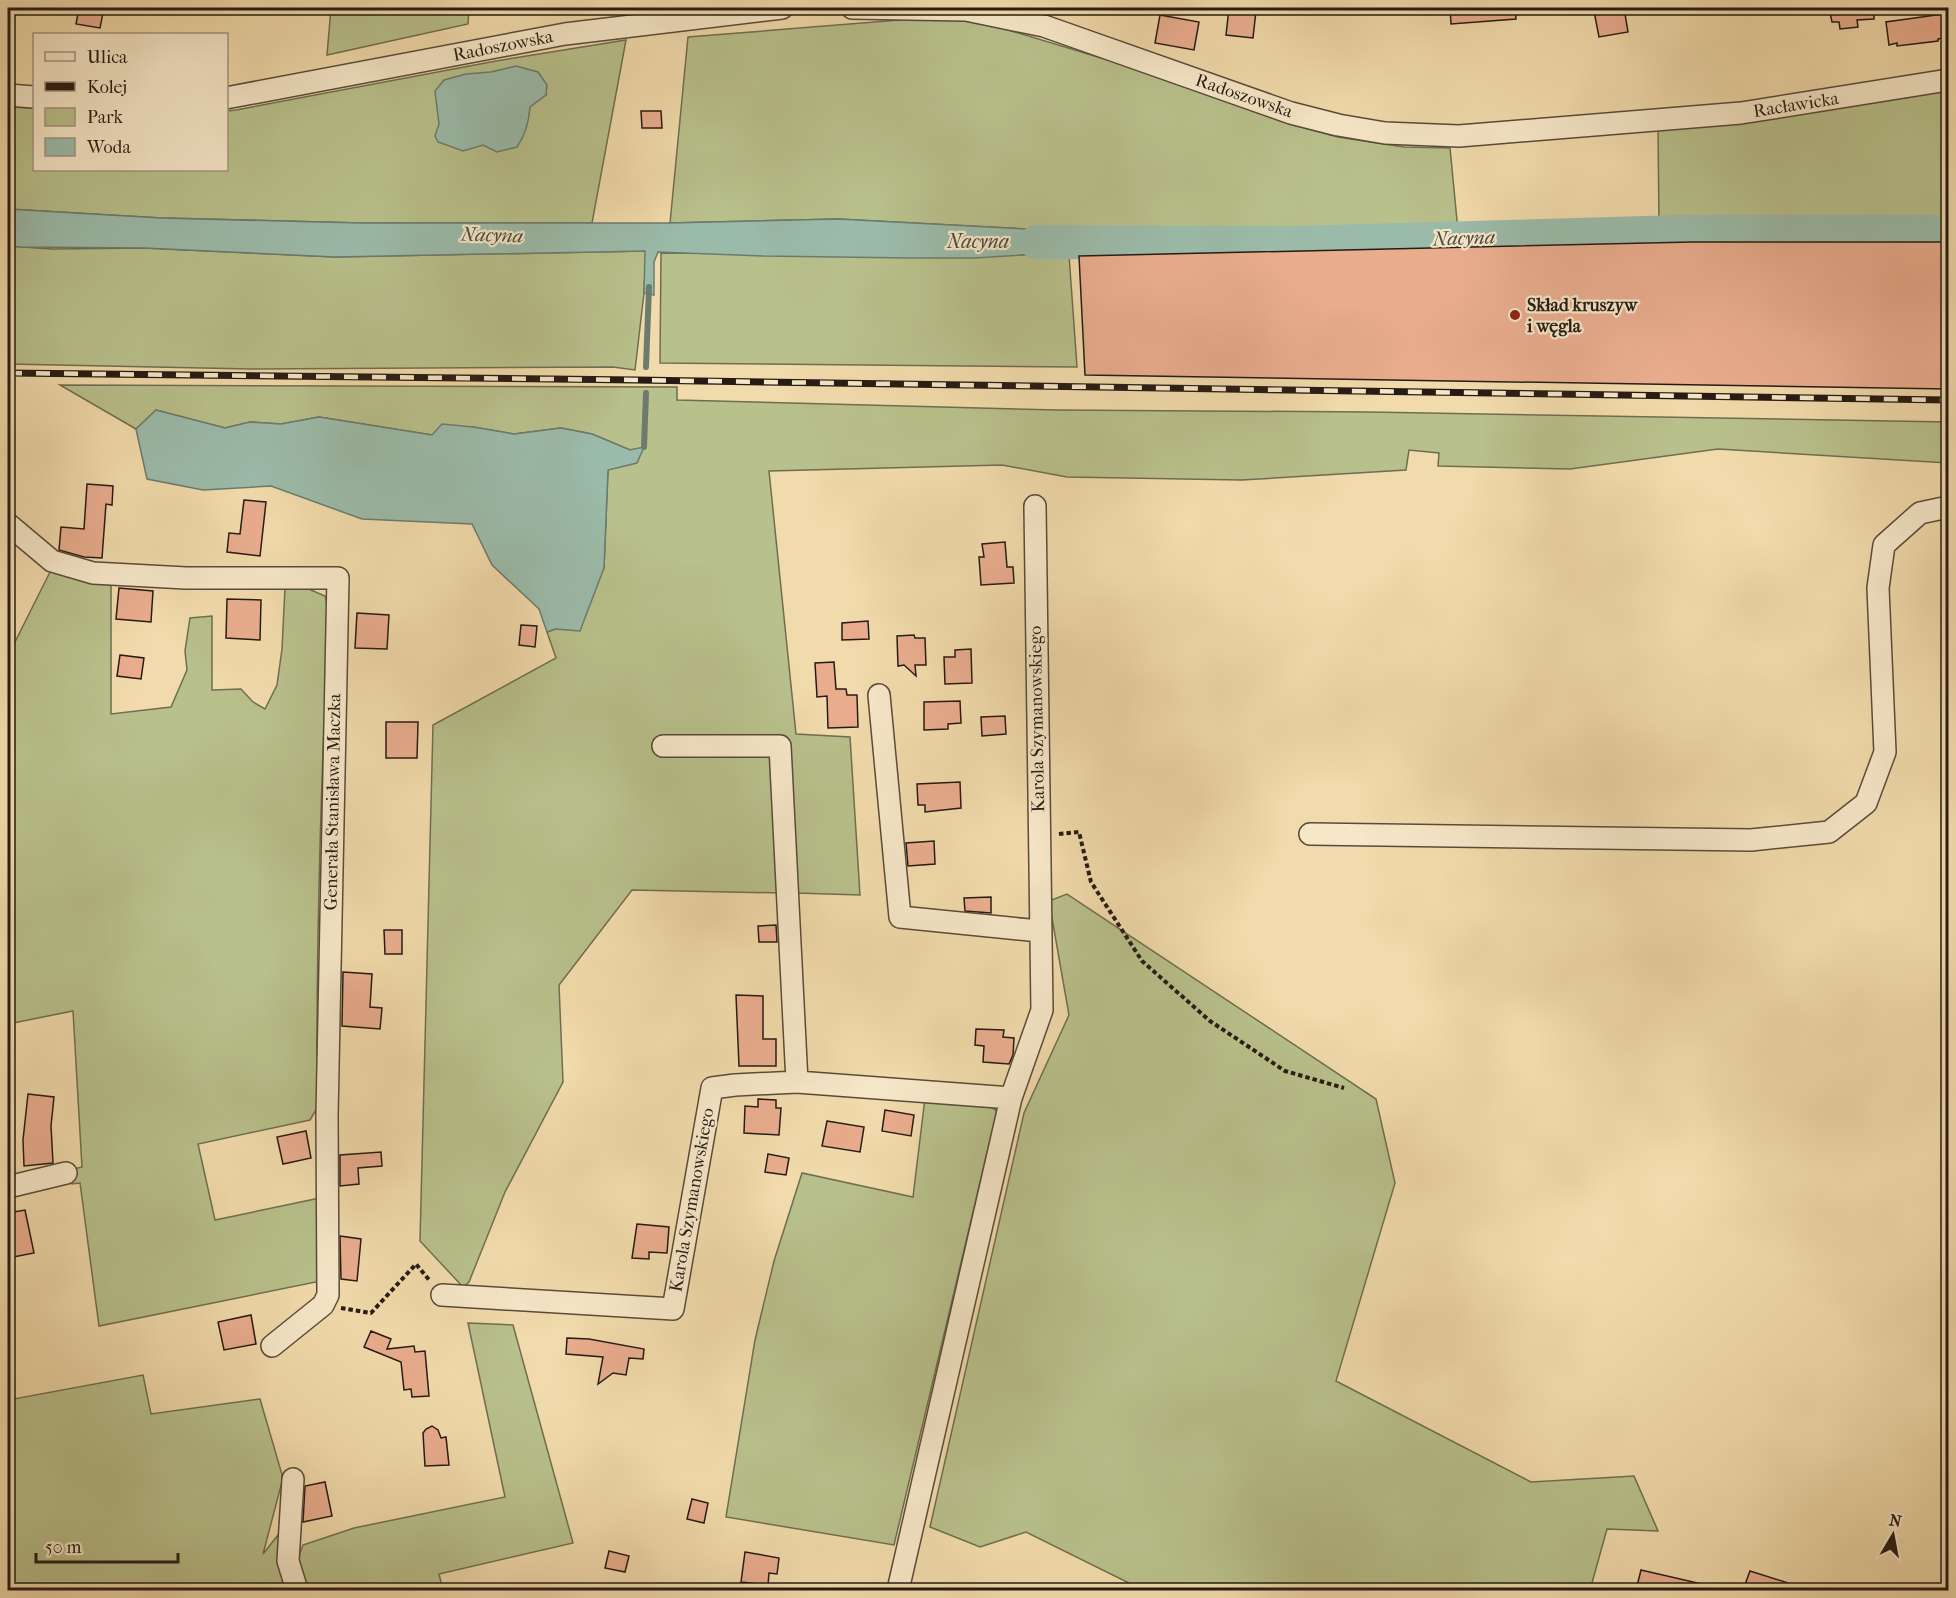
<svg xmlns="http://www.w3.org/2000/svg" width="1956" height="1598" font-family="'IM FELL French Canon',serif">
  <rect width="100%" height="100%" fill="#f1daab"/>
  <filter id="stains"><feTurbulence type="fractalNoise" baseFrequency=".00333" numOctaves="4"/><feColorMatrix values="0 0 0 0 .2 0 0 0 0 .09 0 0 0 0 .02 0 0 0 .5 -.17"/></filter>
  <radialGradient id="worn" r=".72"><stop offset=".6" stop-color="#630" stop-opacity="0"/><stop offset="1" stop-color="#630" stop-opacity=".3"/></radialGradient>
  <path fill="#b8c08b" stroke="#6f6e50" stroke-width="1.5" d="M331 8H469L468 24 327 55Z
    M937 17 992 25 1141 70 1283 122 1338 137 1404 147 1450 148 1458 231 1084 232 838 219 670 223 688 37Z
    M626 40 592 223H361L161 218 8 209V107L34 108V170H226L227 111 236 110 496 61Z
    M1941 87 1946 106H1948V219L1659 224 1658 127Z
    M8 246 52 249 144 248 335 257 646 251 644 293 635 370 613 367 252 369 8 364Z
    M661 253 1069 255 1077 367 660 363Z
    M60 385 677 387V400L1056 410 1369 412 1948 422V463L1718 449 1570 469 1438 466 1439 453 1409 450 1406 470 1242 480 1067 477 1002 465 769 471 796 734 850 737 860 895 796 893 776 750 781 893 632 890 559 985 563 1082 505 1192 469 1282 463 1287 420 1241 433 725 556 658 547 632 555 629 604 568 608 470 643 448 630 450 592 434 561 428 514 434 473 427 432 435 319 417 281 424 250 422 225 428 156 410 136 429Z
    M51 570 111 582V714L171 707 187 670 185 651 190 618 212 616V690L241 689 253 702 265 709 277 685 282 649 285 587H304L325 596 329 611C321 776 316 942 317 1108L310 1120 198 1144 215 1220 320 1198 321 1281 99 1326 80 1183 72 1184 73 1169 82 1167 73 1011 8 1024V656Z
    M1067 894 1376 1099 1395 1183 1336 1381 1531 1482 1634 1476 1658 1531 1607 1529 1590 1590H1143L1026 1532 980 1547 930 1527 1024 1113 1069 1015 1049 901Z
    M925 1098 983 1102 997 1111 894 1545 726 1517 755 1340 774 1261 802 1173 913 1197Z
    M468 1323 513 1325 573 1543 439 1574 443 1590H302L295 1566 303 1545 354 1528 505 1497Z
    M143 1375 151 1414 260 1399 283 1478 263 1554 278 1535 287 1585 290 1590H8V1400Z"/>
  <path fill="#9bbbaa" stroke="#6c7b6e" stroke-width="1.5" d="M516 66 538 72 547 85 546 95 530 107C529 122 526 134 517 147L497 152 483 145 463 151 438 142 435 136 439 124 435 91 444 80 466 74 491 72Z
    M8 209 161 218 361 223H670L838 219 1084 232 1083 251 975 258H910L763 256 658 252 654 262V295L644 293 645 251 335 257 144 248 21 247 8 246Z
    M156 410 225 428 250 422 281 424 319 417 432 435 442 424 473 427 514 434 561 428 592 434 630 450 644 447 637 463 608 470 604 568 580 631 555 629 547 632 539 609 492 565 472 524 362 519 271 486 203 490 147 479 136 429Z"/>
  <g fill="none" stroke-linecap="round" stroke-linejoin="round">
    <path stroke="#6c7b6e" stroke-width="6" d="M646 367 649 287
      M644 447 646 393"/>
    <path stroke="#9bbbaa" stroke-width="34" d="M1036 242 1292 243 1682 232H1948"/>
  </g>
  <path fill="#e9ad8e" stroke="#261b14" stroke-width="1.5" d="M79 8H104L100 28 76 24Z
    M1229 8 1256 11 1253 38 1226 35Z
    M1450 8H1515L1516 19 1451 24Z
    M1598 8H1624L1628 32 1599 37 1594 11H1598Z
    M1829 8H1874V19L1857 20 1858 27 1840 29 1839 22H1832Z
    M1943 14 1946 38 1938 39V41L1897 46V43L1889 45 1886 22Z
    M1160 15 1199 22 1194 50 1155 43Z
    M641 111H661L662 128H642Z
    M1692 242H1948V389L1085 375 1079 256Z
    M87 484 113 486 112 505 106 504 102 558 84 557 59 550 61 527 84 529Z
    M244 500 266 502 260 556 227 552 229 533 240 534Z
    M1005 542 1007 567H1013L1014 583 981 585 979 557H984L982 544Z
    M119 588 153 591 151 622 116 619Z
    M227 599 261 600 260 640 226 638Z
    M357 613 389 615 387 649 355 648Z
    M868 621 869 639 842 640V623Z
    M521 625 537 626 535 647 519 645Z
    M914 635 915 638H925L926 665H915L916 676 904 665 898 666 897 636Z
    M971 649 972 683 945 684 944 657H955V650Z
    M120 655 144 658 141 679 117 676Z
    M834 662 836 689H846L847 695H857L858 727 828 728 827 696 817 697 815 663Z
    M960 701 961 723 948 724V729L924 730V702Z
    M1005 716 1006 734 982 736 981 717Z
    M386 722H418L417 758H386Z
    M960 782 961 808 925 812V805H918L917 784Z
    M934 841 935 864 908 866 906 843Z
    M991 897V913L965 911 964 898Z
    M776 925 777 942H759L758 926Z
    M384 930H402V954H385Z
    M343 972 372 974 370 1007 382 1008 380 1029 342 1026Z
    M736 995 763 996V1039H776V1066H739Z
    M976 1029 1004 1030 1003 1037 1014 1038 1013 1055 1009 1064 983 1062 984 1046 975 1045Z
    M28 1094 54 1097 51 1126 53 1163 24 1166 23 1140Z
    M758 1099 776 1100V1108H781L779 1135 744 1133 745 1106 758 1107Z
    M885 1110 914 1115 911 1136 882 1131Z
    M827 1121 864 1127 860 1152 822 1146Z
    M306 1131 311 1158 283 1164 277 1137Z
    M381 1152 382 1166 358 1168 359 1184 340 1186V1155Z
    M768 1154 789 1158 786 1175 765 1172Z
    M25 1210 34 1253 8 1258V1213Z
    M637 1224 669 1227 667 1253 649 1252V1259L632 1258Z
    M340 1236 361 1239 357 1281 341 1279Z
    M251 1315 256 1344 224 1350 218 1322Z
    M371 1331 391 1339 387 1349 414 1346 415 1352 425 1351 429 1396 412 1397 411 1389 404 1390 401 1362 364 1347Z
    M567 1338 589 1339 644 1349 643 1359 629 1358 626 1375 613 1373 598 1384 603 1357 566 1354Z
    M432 1426 438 1430 441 1438 446 1437 449 1465 425 1466 423 1433 426 1429Z
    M325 1482 332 1516 303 1522 305 1486Z
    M692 1499 708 1503 704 1523 687 1519Z
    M609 1551 629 1556 625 1572 605 1568Z
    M745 1552 779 1558 777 1574 769 1573 768 1585 741 1582Z
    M1641 1570 1702 1584 1701 1590H1636Z
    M1750 1571 1801 1587V1590H1743Z"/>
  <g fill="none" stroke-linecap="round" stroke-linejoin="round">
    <g stroke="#594b3a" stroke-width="24">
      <path id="minor" d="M852 8 966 10 1044 26 1291 113 1338 125 1385 133 1459 136 1741 113 1948 80
        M8 95 34 97
        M226 98 565 34 782 8
        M8 524 52 561 93 573 186 578H338L327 1115 328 1295 323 1305 272 1346
        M879 695 900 917 1039 931
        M663 746H780L797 1082
        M1310 834 1751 840 1829 832 1866 803 1885 752 1878 588 1884 545 1920 513 1948 507
        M8 1187 66 1173
        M442 1295 673 1309 712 1088 735 1085 797 1082 1011 1098
        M293 1479 288 1561 297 1590
        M898 1590 1011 1098 1042 1010 1035 506"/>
    </g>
    <path stroke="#261b14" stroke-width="4" stroke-dasharray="4.5 3" stroke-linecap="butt" d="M1059 834 1079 832 1091 882 1142 961 1210 1021 1285 1071 1344 1088
      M341 1308 371 1313 416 1264 430 1281"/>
    <use href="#minor" stroke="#f6e7c8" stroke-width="21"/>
    <g stroke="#261b14" stroke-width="7">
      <path id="rail" d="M8 373 636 380 1948 400"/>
    </g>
    <use href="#rail" stroke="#f6e7c8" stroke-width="4.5" stroke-dasharray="14" stroke-linecap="butt"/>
  </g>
  <circle fill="#8f2418" stroke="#f6e7c8" stroke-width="2" cx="1515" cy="315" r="6"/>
  <g text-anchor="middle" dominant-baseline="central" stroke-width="4.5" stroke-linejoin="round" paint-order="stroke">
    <g font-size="18" fill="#261b14" stroke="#f6e7c8">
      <text transform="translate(503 46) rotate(-11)">Radoszowska</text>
      <text transform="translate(1244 96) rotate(19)">Radoszowska</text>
      <text transform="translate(1796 105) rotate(-9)">Racławicka</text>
      <text transform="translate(1037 719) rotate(-91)">Karola Szymanowskiego</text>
      <text transform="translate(333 802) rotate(-89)">Generała Stanisława Maczka</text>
      <text transform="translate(692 1200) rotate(-80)">Karola Szymanowskiego</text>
    </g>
    <g font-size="18" font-weight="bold" fill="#261b14" stroke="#f6e7c8" text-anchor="start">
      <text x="1527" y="305">Skład kruszyw<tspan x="1527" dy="21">i węgla</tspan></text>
    </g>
    <g font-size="20" font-style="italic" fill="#494b41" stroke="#f6e7c8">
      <text transform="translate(492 235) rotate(2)">Nacyna</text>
      <text transform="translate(1464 238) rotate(-2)">Nacyna</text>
      <text x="978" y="241">Nacyna</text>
    </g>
  </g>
  <rect width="1956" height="1598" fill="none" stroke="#f1daab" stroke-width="30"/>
  <rect x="9" y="9" width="1938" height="1580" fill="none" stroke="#261b14" stroke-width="3"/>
  <rect x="15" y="15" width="1926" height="1568" fill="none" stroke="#261b14" stroke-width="1.5"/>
  <rect x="33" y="33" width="195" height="138" fill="#f6e7c8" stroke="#a39580" stroke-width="1.5"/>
  <rect x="45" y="52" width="30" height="9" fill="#f6e7c8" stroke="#a39580" stroke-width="1.5"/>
  <text x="87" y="63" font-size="18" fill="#261b14">Ulica</text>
  <rect x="45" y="82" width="30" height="9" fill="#261b14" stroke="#a39580" stroke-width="1.5"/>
  <text x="87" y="93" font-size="18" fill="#261b14">Kolej</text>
  <rect x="45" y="108" width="30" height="18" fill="#b8c08b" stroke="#a39580" stroke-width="1.5"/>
  <text x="87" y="123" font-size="18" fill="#261b14">Park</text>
  <rect x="45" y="138" width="30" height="18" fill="#9bbbaa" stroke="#a39580" stroke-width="1.5"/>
  <text x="87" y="153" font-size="18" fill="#261b14">Woda</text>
  <g transform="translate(1893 1535) rotate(10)" stroke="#f6e7c8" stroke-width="4.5" paint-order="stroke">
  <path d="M0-4.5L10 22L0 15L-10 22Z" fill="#261b14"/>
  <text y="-9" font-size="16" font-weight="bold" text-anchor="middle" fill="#261b14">N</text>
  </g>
  <path d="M36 1553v9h142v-9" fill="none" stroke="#261b14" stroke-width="3"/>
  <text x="45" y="1553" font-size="18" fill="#261b14" stroke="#f6e7c8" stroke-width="4.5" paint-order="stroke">50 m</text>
  <rect width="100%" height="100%" filter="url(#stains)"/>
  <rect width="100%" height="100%" fill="url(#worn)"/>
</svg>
